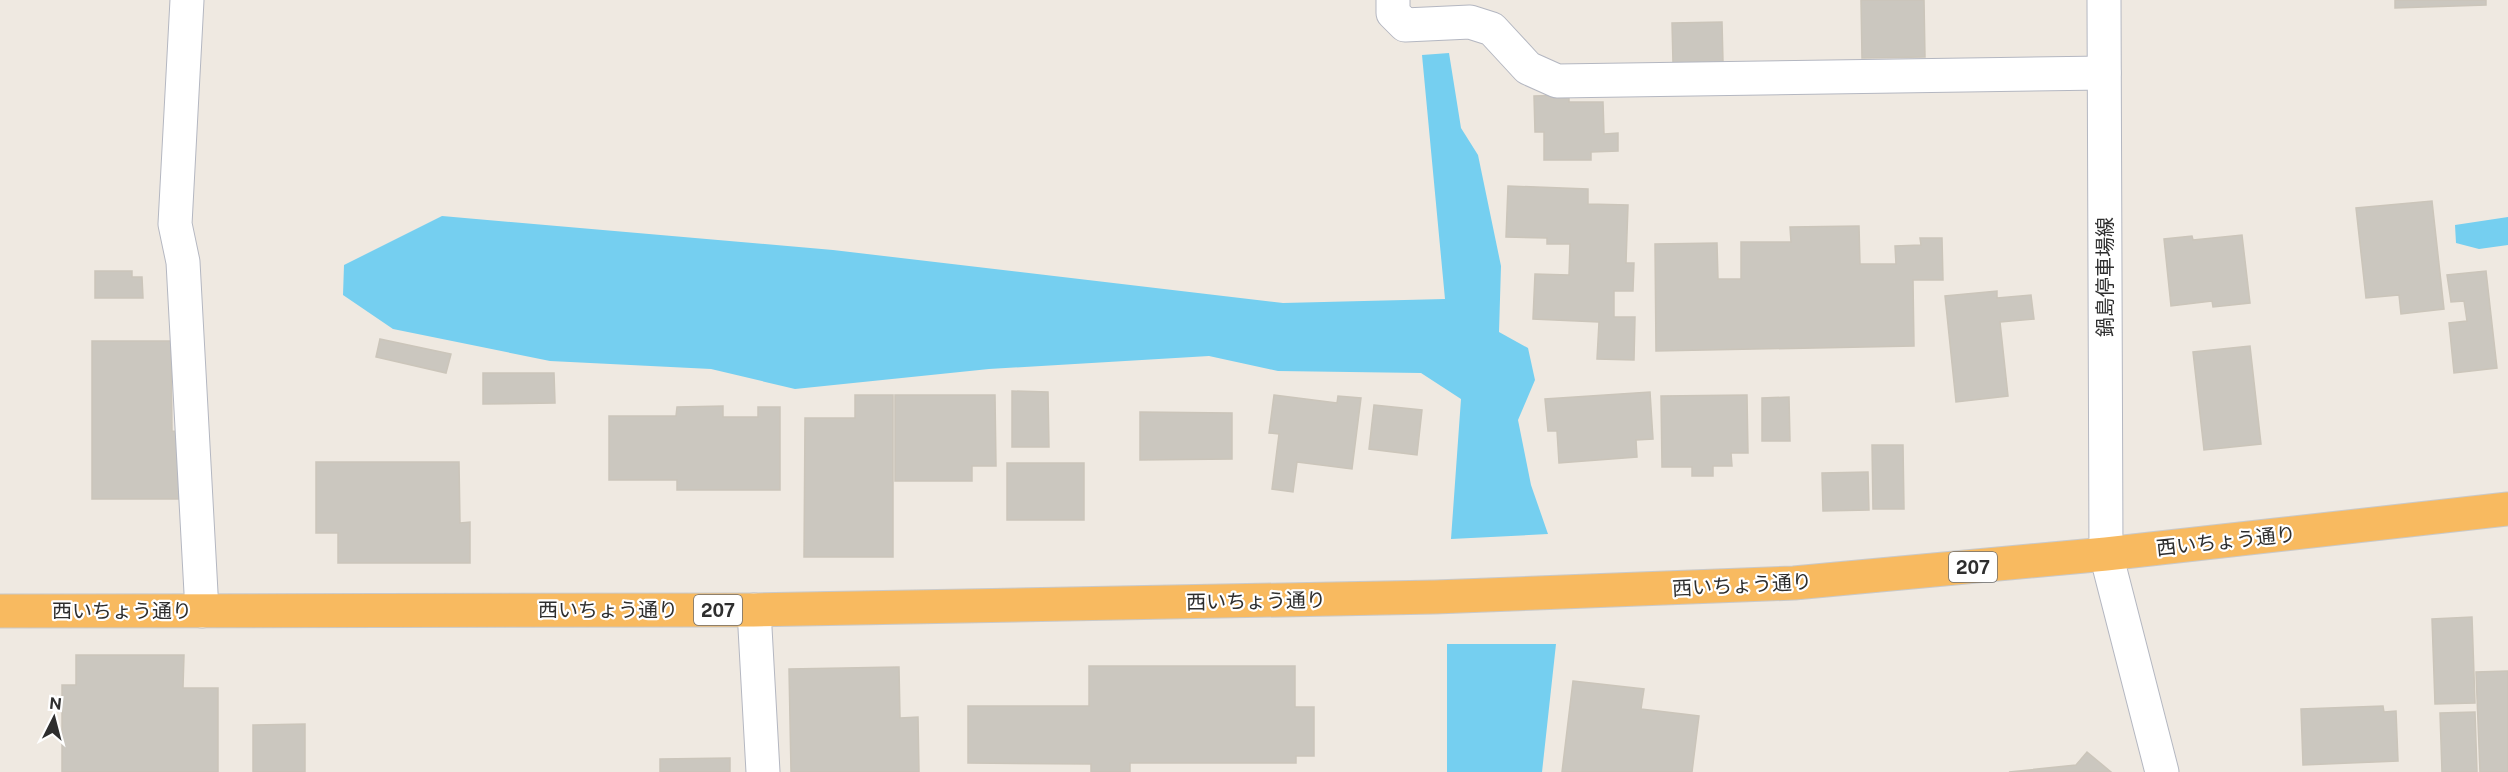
<svg xmlns="http://www.w3.org/2000/svg" width="2508" height="772" font-family="'Public Sans','Noto Sans JP',sans-serif">
  <rect width="100%" height="100%" fill="#efe9e1"/>
  <path fill="#75cff0" d="M1449 53 1461 128 1478 155 1501 266 1499 332 1528 348 1535 380 1518 420 1531 485 1548 534 1451 539 1461 399 1421 373 1278 371 1209 356 989 369 795 389 711 369 550 361 393 329 343 295 344 265 442 216 833 250 1283 303 1445 299 1422 55Z
    M2508 217V245L2479 249 2456 243 2455 225Z
    M1447 644H1556L1542 772H1447Z"/>
  <path fill="#cbc7bf" stroke="#cbc5ba" stroke-width="1.5" d="M1861 0H1924L1925 57 1862 58Z
    M2395 0H2486V5L2395 8Z
    M1722 22 1723 62 1673 63 1672 23Z
    M1569 95V102H1603L1604 134 1618 133V151L1591 152V160H1544V132H1535L1534 96Z
    M1508 186 1588 189V204L1628 205 1626 263H1634L1633 291H1614V317H1635L1634 360 1597 359 1599 322 1533 319 1535 274 1569 275 1570 244H1547V238L1506 237Z
    M2432 201 2444 309 2401 314 2399 295 2366 298 2356 208Z
    M1859 226 1860 264H1896L1895 246 1921 245 1920 238H1942L1943 280H1913L1914 346 1656 351 1655 244 1717 243 1718 279H1741V242H1791L1790 227Z
    M2242 235 2250 303 2213 307 2212 301 2171 306 2164 239 2192 236 2193 240Z
    M95 271H132V277H142L143 298H95Z
    M2486 271 2497 368 2454 373 2449 323 2467 321 2464 301 2451 302 2447 275Z
    M1997 291V298L2031 295 2034 319 2000 322 2008 396 1956 402 1945 296Z
    M380 339 451 354 446 373 376 357Z
    M92 341H171L172 431 180 432V499H92Z
    M2250 346 2261 444 2204 450 2193 352Z
    M483 373H554L555 403 483 404Z
    M1012 391 1048 392 1049 447H1012Z
    M1650 392 1653 439 1636 440 1637 457 1559 463 1557 431H1548L1545 399Z
    M855 395H893V557H804L805 418H855Z
    M895 395H995L996 466H972V481H895Z
    M1274 395 1337 403 1338 396 1361 398 1352 469 1297 462 1293 492 1272 489 1279 434 1269 433Z
    M1747 395 1748 453H1731L1732 466H1713V476H1692V467H1662L1661 396Z
    M1789 397 1790 441H1762V398Z
    M1374 405 1422 410 1417 455 1369 449Z
    M723 406V417H758V407H780V490H677V480H609V416H676L677 407Z
    M1140 412 1232 413V459L1140 460Z
    M1872 445H1903L1904 509H1873Z
    M316 462H459L460 523 470 522V563H338V533H316Z
    M1007 463H1084V520H1007Z
    M1868 472 1869 510 1823 511 1822 473Z
    M2472 617 2475 703 2435 704 2432 619Z
    M76 655H184L183 688H218V772H62V685H76Z
    M1089 666H1295V707H1314V756H1296V763H1130V772H1091V764L968 763V706H1089Z
    M899 667 900 718 918 717 919 772H791L789 669Z
    M2508 671V772H2480L2476 672Z
    M1573 681 1644 689 1641 709 1699 716 1692 772H1562Z
    M2383 706 2384 712 2396 711 2398 761 2303 765 2301 709Z
    M2475 712 2477 772H2442L2440 713Z
    M305 724V772H253V725Z
    M2087 752 2111 772H2009L2076 765Z
    M730 758V772H660V759Z"/>
  <g fill="none" stroke-linecap="round" stroke-linejoin="round">
    <g stroke="#b4b7c1" stroke-width="35">
      <path id="minor" d="M187 0 175 224 183 262 202 611
        M1393 0V13L1405 25 1470 22 1492 29 1528 68 1557 81 2104 73
        M754 610 763 772"/>
    </g>
    <g stroke="#b4b7c1" stroke-width="35">
      <path id="tertiary" d="M2106 554 2162 772"/>
    </g>
    <g stroke="#b4b7c1" stroke-width="35">
      <path id="secondary" d="M2104 0 2106 554"/>
    </g>
    <g stroke="#c9c9c9" stroke-width="35">
      <path id="trunk" d="M0 611 754 610 1435 597 1794 583 2106 554 2508 509"/>
    </g>
    <use href="#minor" stroke="#fff" stroke-width="33"/>
    <use href="#tertiary" stroke="#fff" stroke-width="33"/>
    <use href="#secondary" stroke="#fff" stroke-width="33"/>
    <use href="#trunk" stroke="#f8ba60" stroke-width="33"/>
  </g>
  <g text-anchor="middle" dominant-baseline="central" stroke-width="4.5" stroke-linejoin="round" paint-order="stroke">
    <g fill="#fff" stroke="#6d6d6d" stroke-width="1.5">
      <rect x="1949" y="552" width="48" height="30" rx="4.5"/>
      <rect x="694" y="595" width="48" height="30" rx="4.5"/>
    </g>
    <g font-size="18" font-weight="bold" fill="#2e2e2e">
      <text x="1973" y="567">207</text>
      <text x="718" y="610">207</text>
    </g>
    <g font-size="20" fill="#2e2e2e" stroke="#fff">
      <text transform="translate(2105 277) rotate(-90)">鍋島停車場線</text>
      <text transform="translate(2226 541) rotate(-6)">西いちょう通り</text>
      <text transform="translate(1742 585) rotate(-3)">西いちょう通り</text>
      <text transform="translate(1256 601) rotate(-1)">西いちょう通り</text>
      <text x="608" y="610">西いちょう通り</text>
      <text x="122" y="611">西いちょう通り</text>
    </g>
  </g>
  <g transform="translate(54 718) rotate(6)" stroke="#ffffff" stroke-width="4.5" paint-order="stroke">
  <path d="M0-4.5L10 22L0 15L-10 22Z" fill="#2e2e2e"/>
  <text y="-9" font-size="16" font-weight="bold" text-anchor="middle" fill="#2e2e2e">N</text>
  </g>
</svg>
